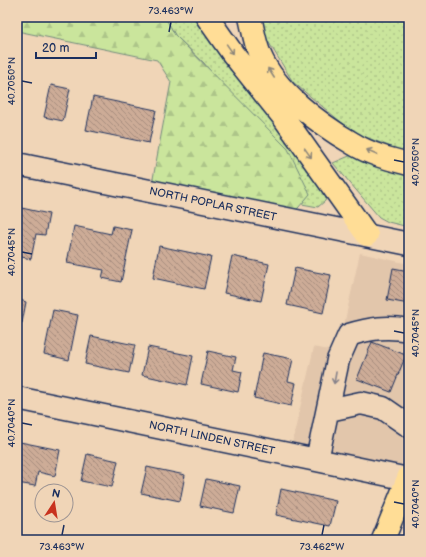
<svg xmlns="http://www.w3.org/2000/svg" width="426" height="557" font-family="'Balsamiq Sans',sans-serif">
  <defs>
    <pattern id="grass-dots" width="8" height="8" patternUnits="userSpaceOnUse"><rect width="8" height="8" fill="#cae59c"/><path d="M2 2h.1M6 6h.1" fill="none" stroke="#adc589" stroke-width="1.8" stroke-linecap="round"/></pattern>
    <pattern id="forest-firs" width="22" height="20" patternUnits="userSpaceOnUse"><rect width="22" height="20" fill="#cae59c"/><path d="M5 1l3.5 6h-7zM16 11l3.5 6h-7z" fill="#adc589"/></pattern>
    <pattern id="building-back-hatch" width="6" height="6" patternUnits="userSpaceOnUse"><rect width="6" height="6" fill="#cdac97"/><path d="M-1 5l2 2M0 0l6 6M5-1l2 2" fill="none" stroke="#a68c7e"/></pattern>
  </defs>
  <rect width="100%" height="100%" fill="#f0d5b7"/>
  <filter id="ink" filterUnits="userSpaceOnUse"><feTurbulence type="fractalNoise" baseFrequency=".025" numOctaves="2"/><feDisplacementMap in="SourceGraphic" scale="8" xChannelSelector="R" yChannelSelector="G"/><feConvolveMatrix kernelMatrix="1 2 1 2 8 2 1 2 1" color-interpolation-filters="sRGB"/></filter>
  <g filter="url(#ink)">
    <path fill="#e2c6ab" d="M360 253 409 264V477L290 452 314 347 338 352Z"/>
    <path fill="url(#grass-dots)" stroke="#728a7d" d="M165 17H199L327 195 325 201 318 207 302 204 309 194 204 63 175 35Z
      M261 17H409V154L353 132 293 82 263 33Z
      M354 154 396 172 409 174V227L388 222 379 217 333 163Z"/>
    <path fill="url(#forest-firs)" stroke="#728a7d" d="M17 17H165L175 35 288 149 310 194 293 214 152 184 171 82 157 60 17 31Z"/>
    <path fill="url(#building-back-hatch)" stroke="#1b2f5e" d="M51 85 70 89 63 121 44 117Z
      M93 97 156 110 149 143 86 130Z
      M17 207 49 214 45 235 36 234 31 259 17 256Z
      M74 226 111 234 113 226 132 230 121 282 102 278 104 270 67 263Z
      M159 246 211 257 204 289 153 278Z
      M232 256 269 264 261 301 224 293Z
      M295 268 331 275 323 313 287 305Z
      M393 268 409 271V304L387 300Z
      M17 299 26 302 22 323 17 322Z
      M53 310 78 315 69 360 44 354Z
      M91 336 135 345 129 373 85 364Z
      M372 342 406 355 391 392 357 379Z
      M148 347 193 356 187 385 142 375Z
      M208 351 236 357 233 370 242 372 238 392 201 384Z
      M263 353 293 359 288 381 296 383 291 406 254 398Z
      M20 442 60 450 55 476 38 472 35 486 17 483V457Z
      M87 454 118 461 112 487 81 481Z
      M147 467 185 475 180 501 141 493Z
      M206 479 240 486 234 513 200 506Z
      M281 489 336 501 330 526 276 515Z"/>
    <g fill="none" stroke-linecap="round" stroke-linejoin="round">
      <g stroke="#1b2f5e" stroke-width="25">
        <path id="minor" d="M17 164 409 244
          M17 398 408 479
          M329 410 361 403 383 408 409 426
          M317 460 338 360 349 335C371 328 387 326 409 330"/>
      </g>
      <g stroke="#1b2f5e" stroke-width="25">
        <path id="major" d="M383 540 409 476"/>
      </g>
      <g stroke="#1b2f5e" stroke-width="25">
        <path id="highway" d="M207 17 233 54 284 118 367 235
          M250 17C253 29 255 44 260 55 275 91 319 124 352 143 369 154 389 159 409 164"/>
      </g>
      <use href="#minor" stroke="#f0d5b7" stroke-width="22"/>
      <use href="#major" stroke="#ffdd96" stroke-width="22"/>
      <use href="#highway" stroke="#ffdd96" stroke-width="22"/>
    </g>
    <defs><path id="oneway-shaft" d="M-6 0H5M1.5-3L5.5 0L1.5 3" fill="none" stroke-width="1.6" stroke-linecap="round" stroke-linejoin="round"/></defs>
    <g stroke="#8d867a">
      <use href="#oneway-shaft" transform="translate(230 49) rotate(55)"/>
      <use href="#oneway-shaft" transform="translate(271 73) rotate(-123)"/>
      <use href="#oneway-shaft" transform="translate(372 152) rotate(-157)"/>
      <use href="#oneway-shaft" transform="translate(308 153) rotate(55)"/>
    </g>
    <use stroke="#86828a" href="#oneway-shaft" transform="translate(335 378) rotate(100)"/>
  </g>
  <path fill="none" stroke="#1b2f5e" stroke-width="1.5" d="M169 32 171 22M22 81 32 83M394 160 404 162M22 252 32 254M394 331 404 333M22 423 32 425M394 502 404 504M62 535 64 525M322 535 324 525"/>
  <g text-anchor="middle" dominant-baseline="central" stroke-width="4" stroke-linejoin="round" paint-order="stroke">
    <g font-size="11" fill="#1b2f5e" stroke="#f0d5b7">
      <text transform="translate(213 204) rotate(12)">NORTH POPLAR STREET</text>
      <text transform="translate(212 438) rotate(12)">NORTH LINDEN STREET</text>
    </g>
  </g>
  <rect width="426" height="557" fill="none" stroke="#f0d5b7" stroke-width="44"/>
  <g transform="translate(54 503) rotate(12)"><circle r="19" fill="#f0d5b7" stroke="#9b9393"/>
  <path d="M0-3L7 15L0 10L-7 15Z" fill="#c8321e"/>
  <text y="-6" font-size="11" font-weight="bold" text-anchor="middle" fill="#1b2f5e">N</text>
  </g>
  <path d="M36 52v6h60v-6" fill="none" stroke="#1b2f5e" stroke-width="2"/>
  <text x="42" y="52" font-size="12" fill="#1b2f5e" stroke="#f0d5b7" stroke-width="3" paint-order="stroke">20 m</text>
  <rect x="22" y="22" width="382" height="513" fill="none" stroke="#1b2f5e" stroke-width="1.5"/>
  <g font-size="10" text-anchor="middle" fill="#1b2f5e">
    <text x="171" y="14">73.463°W</text>
    <text transform="translate(11 81) rotate(-90)" y="4">40.7050°N</text>
    <text transform="translate(415 162) rotate(-90)" y="4">40.7050°N</text>
    <text transform="translate(11 252) rotate(-90)" y="4">40.7045°N</text>
    <text transform="translate(415 333) rotate(-90)" y="4">40.7045°N</text>
    <text transform="translate(11 423) rotate(-90)" y="4">40.7040°N</text>
    <text transform="translate(415 504) rotate(-90)" y="4">40.7040°N</text>
    <text x="62" y="550">73.463°W</text>
    <text x="322" y="550">73.462°W</text>
  </g>
</svg>
